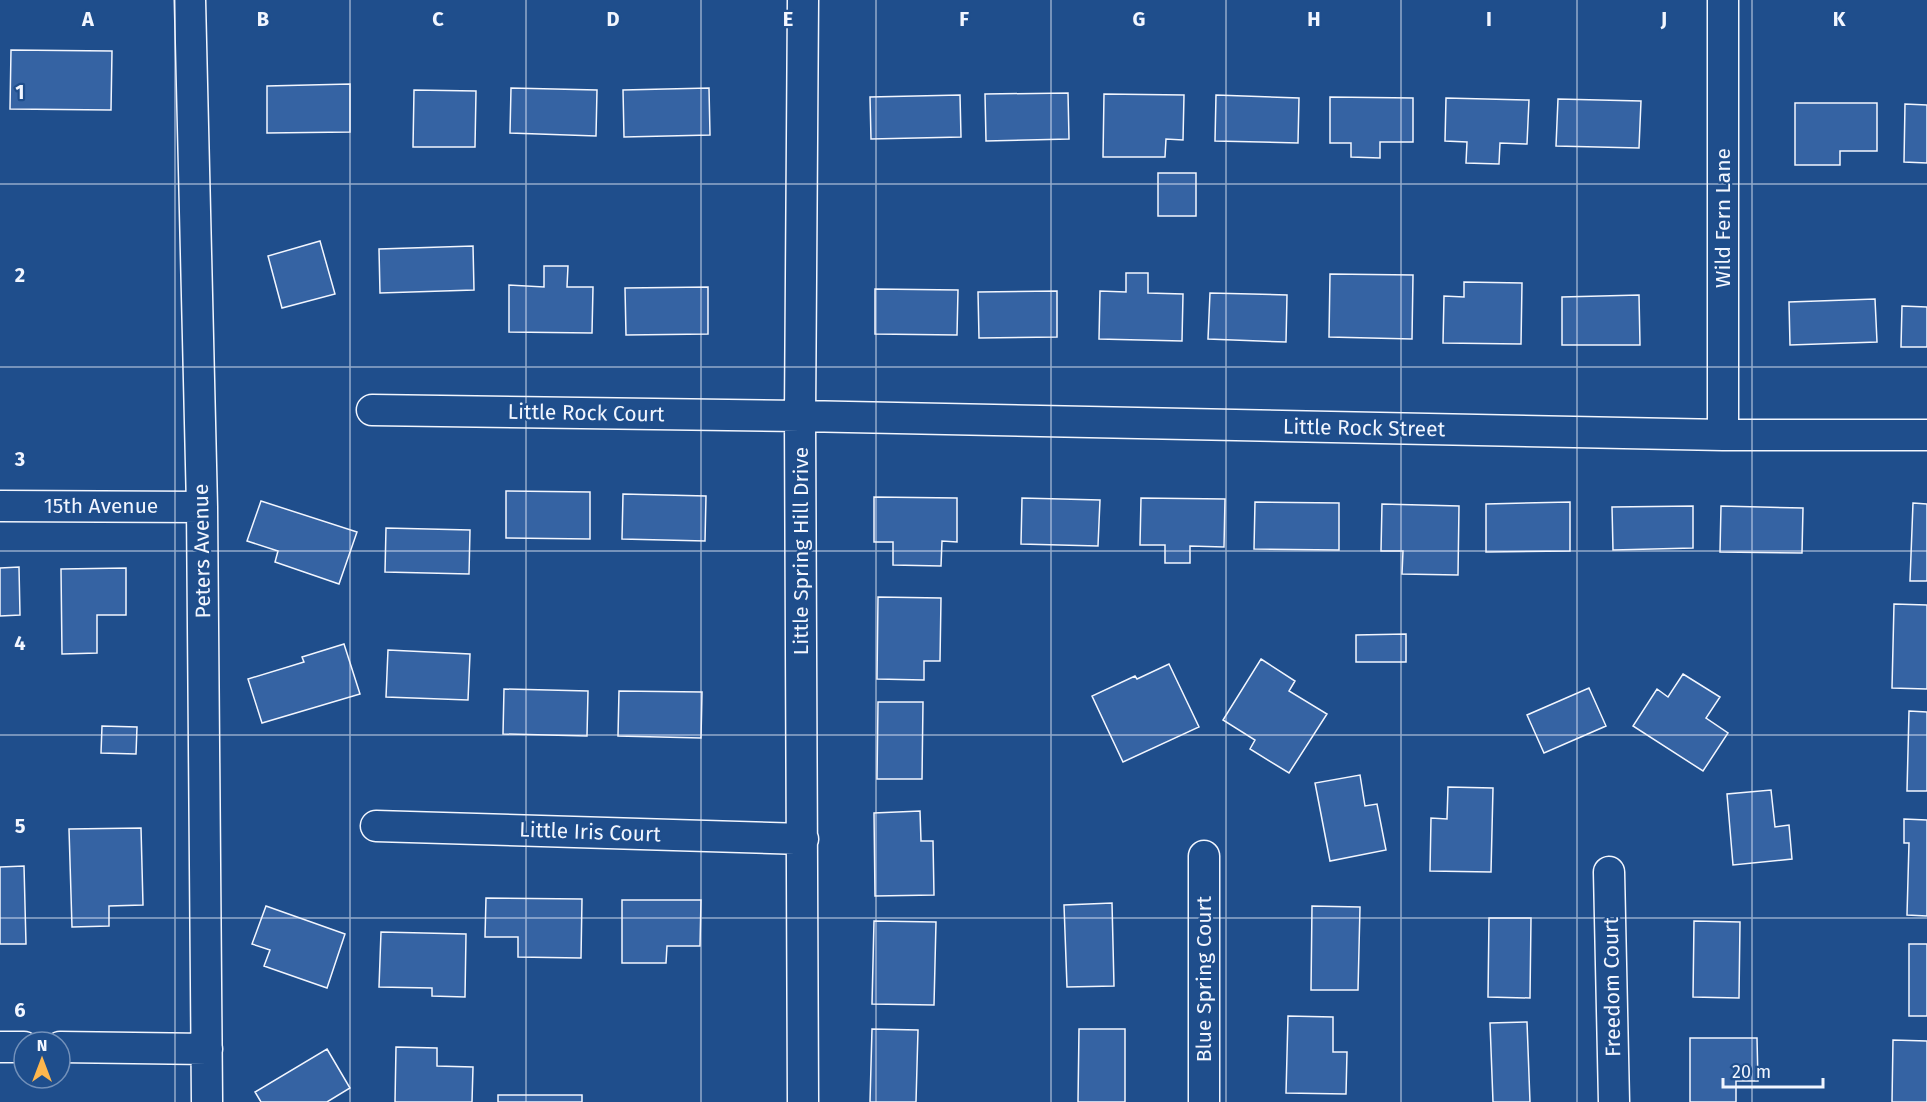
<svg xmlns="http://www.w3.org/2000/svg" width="1927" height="1102" font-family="'Fira Sans',sans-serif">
  <rect width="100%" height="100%" fill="#1f4e8c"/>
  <path fill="#3563a3" stroke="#f2f6ff" stroke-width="1.5" d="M11 50 112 51 111 110 10 109Z
    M350 84V132L267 133V86Z
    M511 88 597 90 596 136 510 133Z
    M709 88 710 135 624 137 623 90Z
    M414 90 476 91 475 147H413Z
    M1068 93 1069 139 986 141 985 94Z
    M1104 94 1184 95 1183 140 1166 139 1165 157H1103Z
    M960 95 961 137 871 139 870 97Z
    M1216 95 1299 98 1298 143 1215 141Z
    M1330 97 1413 98V142H1380V158L1351 157V143H1330Z
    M1446 98 1529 100 1527 144 1500 143 1499 164 1466 163 1467 142 1445 141Z
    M1558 99 1641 101 1639 148 1556 146Z
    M1795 103H1877V151H1840V165H1795Z
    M1905 104 1927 105V163L1904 162Z
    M1158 173H1196V216H1158Z
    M320 241 335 294 282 308 268 256Z
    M473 246 474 290 380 293 379 249Z
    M544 266H568L567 287H593L592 333 509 332V285L544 287Z
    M1126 273H1148V293L1183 294 1182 341 1099 339 1100 291 1126 292Z
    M1330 274 1413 275 1412 339 1329 337Z
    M1464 282 1522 283 1521 344 1443 343 1444 296 1464 297Z
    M708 287V334L626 335 625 288Z
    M875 289 958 290 957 335 875 334Z
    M1057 291V337L979 338 978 292Z
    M1210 293 1287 295 1286 342 1208 339Z
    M1639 295 1640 345H1562V297Z
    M1875 299 1877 342 1790 345 1789 302Z
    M1902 306 1927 307V347H1901Z
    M506 491 590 492V539L506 538Z
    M623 494 706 496 705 541 622 539Z
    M874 497 957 498V542L942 541 941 566 893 565V542H874Z
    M1022 498 1100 500 1098 546 1021 544Z
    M1141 498 1225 499 1224 547 1190 546V563H1165V545H1140Z
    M261 501 357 532 339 584 275 562 278 551 247 541Z
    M1255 502 1339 503V550L1254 549Z
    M1570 502V551L1486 552V504Z
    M1913 503 1927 504V581H1910Z
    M1382 504 1459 506 1458 575 1402 574 1403 551H1381Z
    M1693 506V548L1613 550 1612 507Z
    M1721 506 1803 508 1802 553 1720 552Z
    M386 528 470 530 469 574 385 572Z
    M19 567 20 615 0 616V568Z
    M126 568V615H97V653L62 654 61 569Z
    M878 597 941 598 940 661H924V680L877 679Z
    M1894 604 1927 605V689L1892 688Z
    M1406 634V662H1356V635Z
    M344 644 360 694 262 723 248 679 304 662 302 657Z
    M388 650 470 654 468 700 386 697Z
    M1261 659 1295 681 1289 691 1327 714 1289 773 1250 749 1255 740 1223 720Z
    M1169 664 1199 727 1123 762 1092 696 1135 676 1137 679Z
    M1683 674 1720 697 1706 718 1728 733 1703 771 1633 726 1657 689 1668 697Z
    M1589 688 1606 726 1544 753 1527 715Z
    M504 689 588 691 587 736 503 734Z
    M619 691 702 692 701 738 618 736Z
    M878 702H923L922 779H877Z
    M1909 711 1927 712V791H1907Z
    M102 726 137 727 136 754 101 753Z
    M1360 775 1365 806 1377 804 1386 850 1330 861 1315 783Z
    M1448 787 1493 788 1491 872 1430 871 1431 818 1447 819Z
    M1771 790 1775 827 1789 825 1792 859 1733 865 1727 794Z
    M920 811 921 841H933L934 895 875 896 874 813Z
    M1904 819 1927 820V916L1907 915 1909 843H1904Z
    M141 828 143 905 109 906V926L72 927 69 829Z
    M24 866 26 944H0V867Z
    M486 898 582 899 581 958 518 957V937H485Z
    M622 900H701L700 946H667L666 963H622Z
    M1112 903 1114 986 1067 987 1064 905Z
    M266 906 345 934 327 988 264 966 270 950 252 944Z
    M1312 906 1360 907 1358 990H1311Z
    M1489 918H1531L1530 998 1488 997Z
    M874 921 936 922 934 1005 872 1004Z
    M1694 921 1740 922 1739 998 1693 997Z
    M381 932 466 934 465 997 432 996V988L379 987Z
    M1909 944H1927V1016H1909Z
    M1288 1016 1333 1017V1052H1347L1346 1094 1286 1093Z
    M1527 1022 1530 1102H1493L1490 1023Z
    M872 1029 918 1030 916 1102H870Z
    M1079 1029H1125V1102H1078Z
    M1690 1038H1757L1758 1081H1736V1102H1690Z
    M1893 1040 1927 1041V1102H1892Z
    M396 1047 437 1048V1066L473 1067 472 1102H395Z
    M327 1049 350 1088 327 1102H261L255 1092Z
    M498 1095H582V1102H498Z"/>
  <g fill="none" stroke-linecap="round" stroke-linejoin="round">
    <g stroke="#f2f6ff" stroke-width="33">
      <path id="minor" d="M190 0 202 507 207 1102
        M803 0 800 416 803 1102
        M1723 0V435
        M372 410 800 416 1723 435H1927
        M0 506 202 507
        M376 826 803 839
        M1204 856V1102
        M1609 872 1614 1102
        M0 1047H24
        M60 1047 207 1049"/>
    </g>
    <use href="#minor" stroke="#1f4e8c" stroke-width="30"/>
  </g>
  <path fill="none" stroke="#f2f6ff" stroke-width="1.5" stroke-opacity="0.55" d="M175 0V1102M350 0V1102M526 0V1102M701 0V1102M876 0V1102M1051 0V1102M1226 0V1102M1401 0V1102M1577 0V1102M1752 0V1102M0 184H1927M0 367H1927M0 551H1927M0 735H1927M0 918H1927"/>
  <g text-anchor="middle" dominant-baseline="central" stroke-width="4.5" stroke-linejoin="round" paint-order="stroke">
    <g font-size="21" fill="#f2f6ff" stroke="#1f4e8c">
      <text transform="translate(1723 218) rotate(-90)">Wild Fern Lane</text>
      <text transform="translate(586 413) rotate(1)">Little Rock Court</text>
      <text transform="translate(1364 428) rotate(1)">Little Rock Street</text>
      <text x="101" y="506">15th Avenue</text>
      <text transform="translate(202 551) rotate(-91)">Peters Avenue</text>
      <text transform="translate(801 551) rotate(-90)">Little Spring Hill Drive</text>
      <text transform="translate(590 832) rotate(2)">Little Iris Court</text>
      <text transform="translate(1204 979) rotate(-90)">Blue Spring Court</text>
      <text transform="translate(1612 987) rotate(-91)">Freedom Court</text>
    </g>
  </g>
  <g font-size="20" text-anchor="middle" font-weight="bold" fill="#f2f6ff" stroke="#1f4e8c" stroke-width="4.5" stroke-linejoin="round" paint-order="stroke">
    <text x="88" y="26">A</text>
    <text x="263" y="26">B</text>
    <text x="438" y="26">C</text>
    <text x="613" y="26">D</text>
    <text x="788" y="26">E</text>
    <text x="964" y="26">F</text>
    <text x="1139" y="26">G</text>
    <text x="1314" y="26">H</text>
    <text x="1489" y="26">I</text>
    <text x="1664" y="26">J</text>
    <text x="1839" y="26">K</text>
    <text x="20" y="99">1</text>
    <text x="20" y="282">2</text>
    <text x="20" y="466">3</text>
    <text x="20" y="650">4</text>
    <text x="20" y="833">5</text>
    <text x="20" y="1017">6</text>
  </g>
  <g transform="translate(42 1060)"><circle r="28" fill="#1f4e8c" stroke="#7391ba" stroke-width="1.5"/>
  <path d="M0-4.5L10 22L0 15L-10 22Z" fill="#ffb74d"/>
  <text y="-9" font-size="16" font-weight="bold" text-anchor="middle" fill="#f2f6ff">N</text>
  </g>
  <path d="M1723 1078v9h100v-9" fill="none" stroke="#f2f6ff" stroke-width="3"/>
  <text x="1732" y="1078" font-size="18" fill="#f2f6ff" stroke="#1f4e8c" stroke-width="4.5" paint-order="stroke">20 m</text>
</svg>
